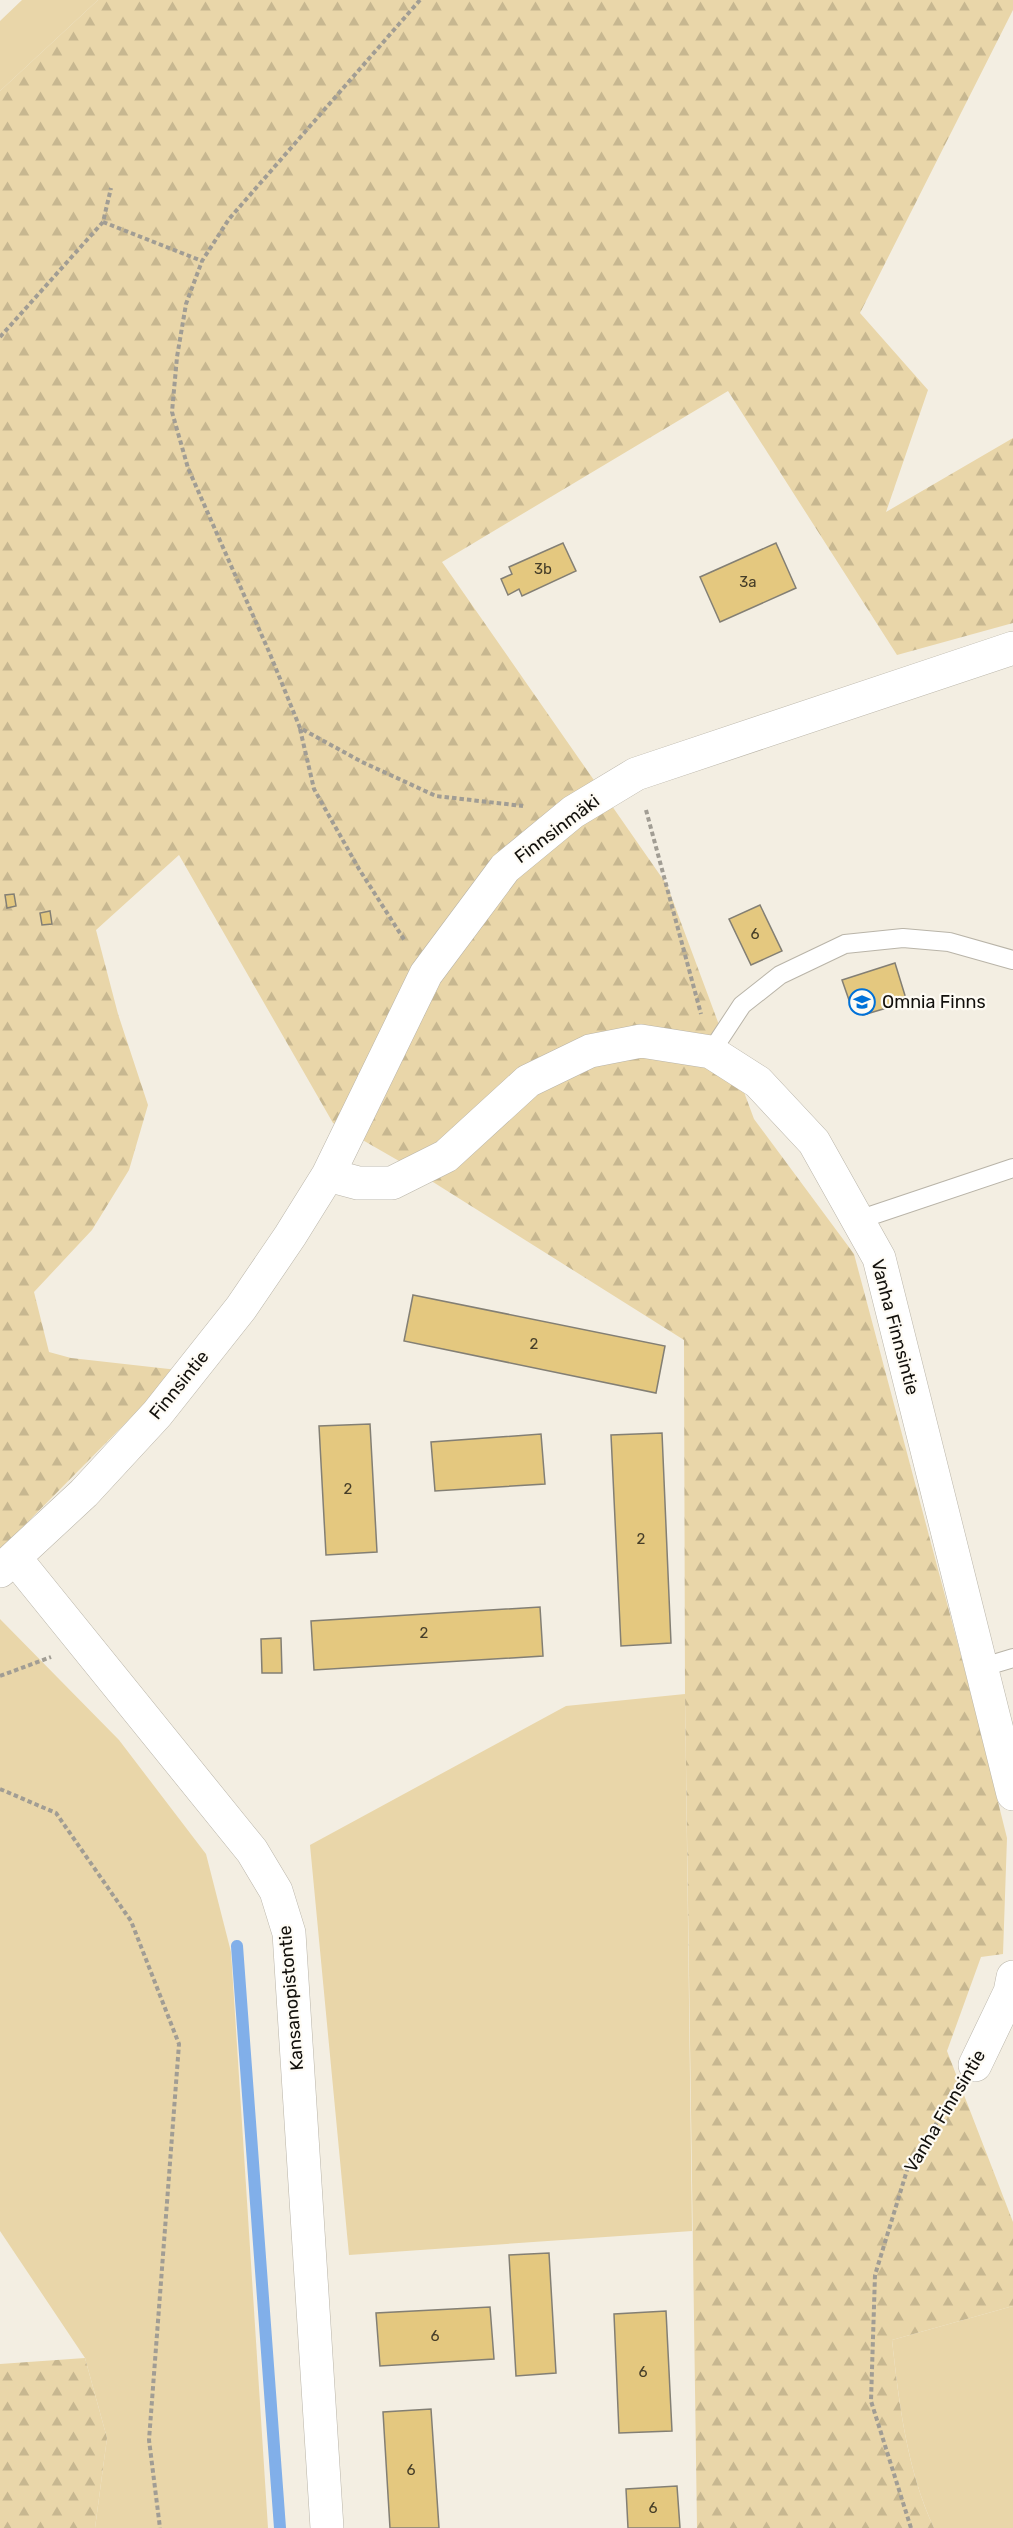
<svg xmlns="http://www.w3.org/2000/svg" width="1013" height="2528" font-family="Rubik,sans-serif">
  <defs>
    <pattern id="forest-firs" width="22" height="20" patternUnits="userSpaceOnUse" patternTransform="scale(1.5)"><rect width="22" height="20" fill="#e9d6a9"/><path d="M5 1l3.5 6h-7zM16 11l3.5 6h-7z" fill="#c7b790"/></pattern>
  </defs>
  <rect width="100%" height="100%" fill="#f3eee2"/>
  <path fill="#e9d6a9" d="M22 0H98L0 91V21Z
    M0 1619 119 1740 206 1854 231 1952 268 2528H95L107 2438 85 2358 0 2231Z
    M685 1694 692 2231 349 2255 310 1845 566 1706Z
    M1013 2306V2528H934C907 2470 899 2403 892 2340Z"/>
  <path fill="url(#forest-firs)" d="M98 0H1013V10L860 313 928 390 886 512 1013 438V623L897 655 728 391 442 562 667 885 754 1119 854 1254 968 1682 1007 1838 1003 1954 981 1957 947 2051 1013 2222V2306L892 2340C899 2404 907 2470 934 2528H697L685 1694 684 1340 406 1165 333 1123 179 855 96 930 118 1014 148 1105 129 1170 92 1230 34 1292 49 1352 71 1358 178 1370 0 1550V91Z
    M85 2358 107 2438 95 2528H0V2364Z"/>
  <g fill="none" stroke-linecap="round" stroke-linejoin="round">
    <path stroke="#81afe9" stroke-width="12" d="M237 1946 280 2528"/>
  </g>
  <path fill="#e4c87f" stroke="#837f74" stroke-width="1.5" d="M563 543 576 571 522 596 519 589 508 595 501 579 512 574 509 567Z
    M776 543 796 588 720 622 700 577Z
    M14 894 16 906 7 908 5 895Z
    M760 905 782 951 751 965 729 919Z
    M50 911 52 924 42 925 40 913Z
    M895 963 907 1002 863 1015 858 998 849 1000 842 980Z
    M413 1295 665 1346 656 1393 404 1341Z
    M370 1424 377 1552 326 1555 319 1426Z
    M662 1433 671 1643 621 1646 611 1435Z
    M541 1434 545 1484 435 1491 431 1442Z
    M540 1607 543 1656 314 1670 311 1621Z
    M281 1638 282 1673H262L261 1639Z
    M549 2253 556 2373 516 2376 509 2255Z
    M490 2307 494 2359 380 2366 376 2313Z
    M666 2311 672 2431 619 2433 614 2314Z
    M431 2409 439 2528H390L383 2412Z
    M677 2486 680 2528H628L626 2489Z"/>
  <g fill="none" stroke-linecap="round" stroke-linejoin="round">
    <g stroke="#b9b4a8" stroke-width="20">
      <path id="service" d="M711 1052 742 1005 780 975 845 944 903 938 949 942 1013 960
        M858 1220 1013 1168
        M980 1668 1013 1658"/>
    </g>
    <g stroke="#b9b4a8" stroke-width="34">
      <path id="minor" d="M328 1175 358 1183H392L446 1156 528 1081 590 1051 641 1041 711 1052 758 1082 814 1142 879 1258 1013 1794
        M15 1558 252 1851 276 1891 289 1933 327 2528
        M0 1571 84 1493 157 1414 241 1308 290 1236 328 1175 426 974 505 868 573 812 636 774 1013 648
        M975 2065 1010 1992 1013 1977"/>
    </g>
    <path stroke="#a19d94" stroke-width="4" stroke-dasharray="4.5 3" stroke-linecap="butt" d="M420 0 229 219 202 261 186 304 177 357 172 412 188 468 270 654 300 728 362 762 436 796 523 806
      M103 222 202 261
      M0 337 103 222 111 188
      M300 729 314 789 359 869 405 941
      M646 810 701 1014
      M0 1676 51 1657
      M0 1789 56 1813 131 1921 179 2044 149 2440 160 2528
      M911 2528 871 2401 875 2275 908 2167 955 2095"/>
    <use href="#service" stroke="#fff" stroke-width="18"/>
    <use href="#minor" stroke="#fff" stroke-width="33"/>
  </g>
  <defs>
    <g id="school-ring" transform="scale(1.35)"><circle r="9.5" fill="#fefbf4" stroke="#0071d8" stroke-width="1.5"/><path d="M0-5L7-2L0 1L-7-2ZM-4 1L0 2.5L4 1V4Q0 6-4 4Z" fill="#0071d8"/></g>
  </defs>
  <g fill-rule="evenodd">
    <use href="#school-ring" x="862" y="1002"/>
  </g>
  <g text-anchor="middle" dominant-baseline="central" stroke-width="4.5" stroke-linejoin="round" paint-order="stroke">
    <g font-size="15" fill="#463e29">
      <text x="543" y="569">3b</text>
      <text x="748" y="582">3a</text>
      <text x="755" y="934">6</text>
      <text x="534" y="1344">2</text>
      <text x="348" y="1489">2</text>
      <text x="641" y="1539">2</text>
      <text x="424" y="1633">2</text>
      <text x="435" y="2336">6</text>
      <text x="643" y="2372">6</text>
      <text x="411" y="2470">6</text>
      <text x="653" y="2508">6</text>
    </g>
    <g font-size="18" fill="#12100c" stroke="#fefbf4">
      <text transform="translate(557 829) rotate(-37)">Finnsinmäki</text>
      <text transform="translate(895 1327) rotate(75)">Vanha Finnsintie</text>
      <text transform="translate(179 1385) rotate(-51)">Finnsintie</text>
      <text transform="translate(291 1998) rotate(-95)">Kansanopistontie</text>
      <text transform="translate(945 2111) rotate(-59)">Vanha Finnsintie</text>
    </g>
    <g font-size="18" fill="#12100c" stroke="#fefbf4" text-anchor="start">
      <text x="882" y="1002">Omnia Finns</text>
    </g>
  </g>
</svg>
